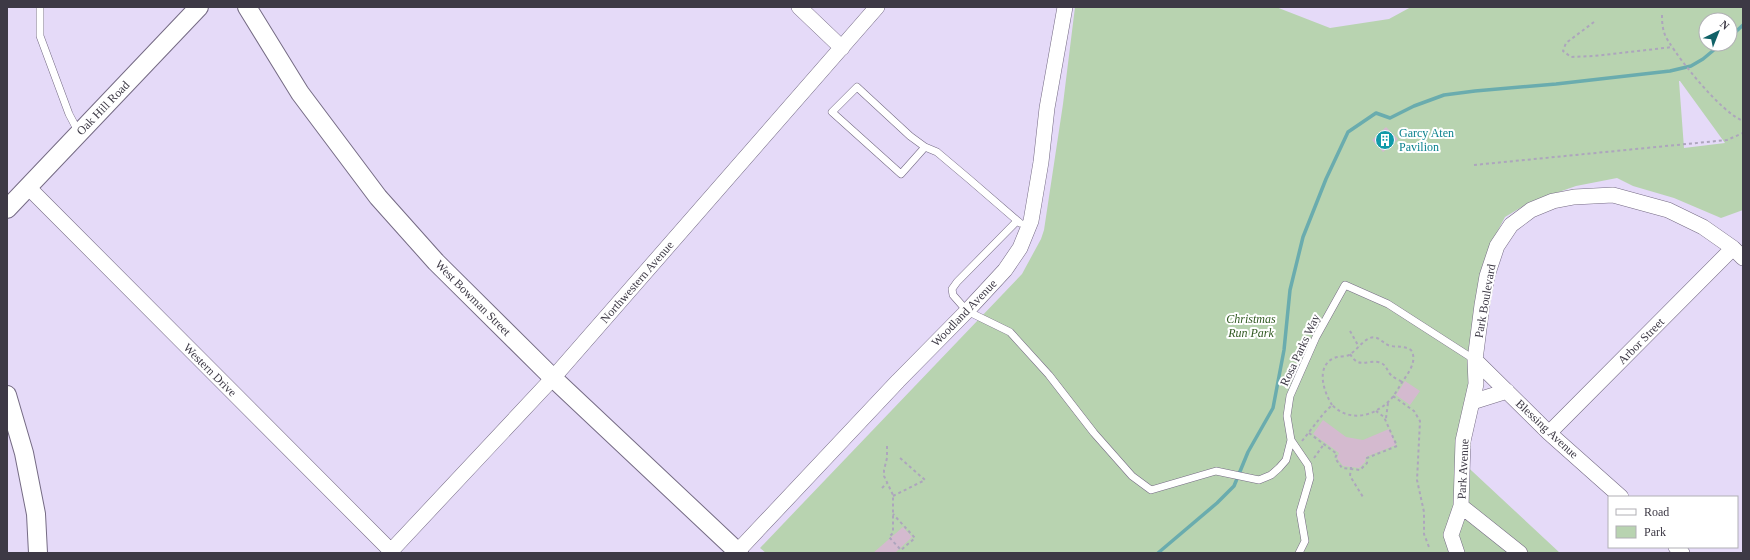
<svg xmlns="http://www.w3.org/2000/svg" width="1750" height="560" font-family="'Times New Roman',serif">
  <rect width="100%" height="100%" fill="#e5daf8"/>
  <path fill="#b8d3b0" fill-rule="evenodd" d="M1075 7H1276L1330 28 1389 19 1411 7H1743V210L1721 218 1674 198 1633 186 1617 178 1576 186 1530 202 1505 217 1497 232 1487 276 1458 458 1560 553H766L760 548 1022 274 1041 239 1044 230 1063 104ZM1706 20H1730V44H1706ZM1679 81H1680L1725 143 1684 148Z"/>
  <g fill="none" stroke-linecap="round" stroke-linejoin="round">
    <path stroke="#6aacae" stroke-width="3.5" d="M1730 37 1743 25
      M1158 553 1217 503 1234 486 1248 452 1273 408 1284 350 1290 290 1303 237 1326 179 1348 132 1376 113 1390 118 1414 106 1444 95 1475 91 1556 84 1670 71 1691 66 1703 59 1721 44"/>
  </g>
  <path fill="#d4bacf" d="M1386 127 1398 139 1383 152 1372 140Z
    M1405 381 1420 391 1410 405 1396 395Z
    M1323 420 1346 437 1363 440 1389 429 1396 445 1366 457 1365 462 1359 468 1343 466 1337 458 1339 453 1313 434Z
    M903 527 912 537 895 553H873Z"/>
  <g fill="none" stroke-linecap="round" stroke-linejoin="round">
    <g stroke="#756b84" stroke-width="8">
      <path id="service" d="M40 7V36L69 114 79 133
        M925 147 901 174 832 112 857 87 910 136 925 147 937 152 969 179 1020 223
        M1017 221 957 282 952 289 953 295 967 311 1010 332 1049 375 1094 433 1132 476 1151 490 1216 471 1259 480 1271 475 1279 468 1286 460 1291 440 1287 416 1290 396 1316 337 1345 285 1388 304 1475 360
        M1291 440 1308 465 1310 478 1300 512 1305 541 1299 553"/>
    </g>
    <g stroke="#756b84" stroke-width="16">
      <path id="minor" d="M799 7 842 48
        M28 187 393 553
        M1475 360 1549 433 1621 497
        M1472 402 1507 391
        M1549 433 1733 248
        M1461 506 1520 553
        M1676 547 1682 553
        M391 551 553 378 877 7
        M736 553 898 381 967 311 1005 270 1020 248 1031 221 1041 162 1047 108 1065 7
        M1457 553 1451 535 1461 506 1463 441 1476 384 1475 360 1482 305 1487 276 1497 246 1511 225 1531 210 1553 201 1574 197 1613 195 1668 210 1703 227 1733 248 1743 258"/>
    </g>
    <g stroke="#756b84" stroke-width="20">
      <path id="tertiary" d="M247 7 300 93 378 197 436 262 553 378 739 553
        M7 209 199 7
        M7 395 24 453 36 514 38 553"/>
    </g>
    <path stroke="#ada5bd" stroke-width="2" stroke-dasharray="3 3" stroke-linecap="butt" d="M1662 15C1662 25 1663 34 1669 42 1681 62 1721 112 1743 121
      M1594 22 1566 43 1563 51 1571 57 1594 56 1673 47
      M1474 165 1727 140 1743 133
      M1350 331 1359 347
      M1350 354C1359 369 1366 360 1378 362 1387 364 1386 370 1391 375 1394 378 1399 380 1402 382
      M1393 396 1414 411 1420 421 1417 480 1424 512V534L1429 547
      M1386 418 1388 403
      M1309 433 1337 454 1335 458 1342 468 1360 470 1367 463V458L1397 446 1384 417 1376 411
      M1302 441 1324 413 1332 405C1349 422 1372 417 1388 402 1394 397 1398 388 1403 381 1408 373 1418 361 1411 350 1405 346 1398 347 1391 346 1385 345 1382 340 1377 338 1366 334 1358 350 1349 355 1345 357 1339 356 1334 358 1315 367 1324 392 1332 405
      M887 446V458L884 470V476L893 495V533L889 537 901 550 915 538 893 514
      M1314 458 1324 444
      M1351 467 1350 476 1363 497
      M882 488 887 483
      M893 496 925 480 900 458"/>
    <use href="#service" stroke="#fff" stroke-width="7"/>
    <use href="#minor" stroke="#fff" stroke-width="15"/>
    <use href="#tertiary" stroke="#fff" stroke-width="18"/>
  </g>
  <defs>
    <g id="building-disc" transform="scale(1)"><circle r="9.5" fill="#0f9aa8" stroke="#fff"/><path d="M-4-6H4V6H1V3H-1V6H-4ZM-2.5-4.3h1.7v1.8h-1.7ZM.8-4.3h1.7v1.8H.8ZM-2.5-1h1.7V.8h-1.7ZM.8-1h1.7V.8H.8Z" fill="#fff"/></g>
  </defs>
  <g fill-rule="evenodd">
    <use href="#building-disc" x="1385" y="140"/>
  </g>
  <g text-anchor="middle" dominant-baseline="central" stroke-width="4" stroke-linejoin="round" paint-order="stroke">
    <g font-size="12" fill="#3d3945" stroke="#fff">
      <text transform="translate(103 108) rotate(-46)">Oak Hill Road</text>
      <text transform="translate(637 282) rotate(-49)">Northwestern Avenue</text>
      <text transform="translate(473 298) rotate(45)">West Bowman Street</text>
      <text transform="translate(1485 301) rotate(-80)">Park Boulevard</text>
      <text transform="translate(964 313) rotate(-46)">Woodland Avenue</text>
      <text transform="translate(1641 341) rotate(-45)">Arbor Street</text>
      <text transform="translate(1300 350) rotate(-65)">Rosa Parks Way</text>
      <text transform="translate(210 370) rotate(45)">Western Drive</text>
      <text transform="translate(1547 429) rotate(43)">Blessing Avenue</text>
      <text transform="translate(1463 469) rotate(-87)">Park Avenue</text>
    </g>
    <g font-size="12" fill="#0d838f" stroke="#fff" text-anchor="start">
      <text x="1399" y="133">Garcy Aten<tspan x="1399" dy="14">Pavilion</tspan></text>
    </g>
    <g font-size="12" font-style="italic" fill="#315a22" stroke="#fff">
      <text x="1251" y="319">Christmas<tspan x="1251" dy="14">Run Park</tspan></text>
    </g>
  </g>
  <rect width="1750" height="560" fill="none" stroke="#3d3945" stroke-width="16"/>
  <rect x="1608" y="496" width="130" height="52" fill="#ffffff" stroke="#b1b0b5"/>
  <rect x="1616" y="509" width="20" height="6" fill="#ffffff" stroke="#b1b0b5"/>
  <text x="1644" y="516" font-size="12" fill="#3d3945">Road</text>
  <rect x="1616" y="526" width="20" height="12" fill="#b8d3b0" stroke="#b1b0b5"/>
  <text x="1644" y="536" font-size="12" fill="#3d3945">Park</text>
  <g transform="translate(1718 32) rotate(43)"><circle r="19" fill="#ffffff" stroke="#b1b0b5"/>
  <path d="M0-3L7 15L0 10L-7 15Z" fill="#106167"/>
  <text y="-6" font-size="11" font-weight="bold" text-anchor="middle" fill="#3d3945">N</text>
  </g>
</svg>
